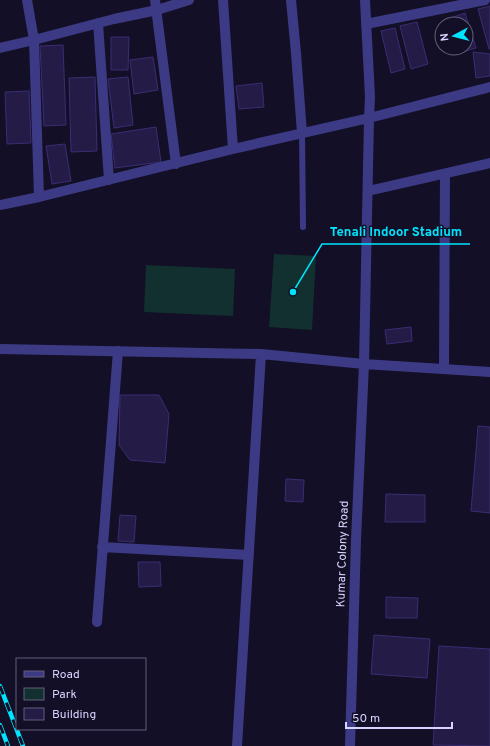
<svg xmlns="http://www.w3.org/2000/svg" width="490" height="746" font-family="Overpass,sans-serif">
  <rect width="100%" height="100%" fill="#130f26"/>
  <path fill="#12302f" d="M274 254 316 256 312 330 269 327Z
    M146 265 235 269 233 316 144 312Z"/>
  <path fill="#241b47" stroke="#3b2d73" d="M490 6V49H489L478 9Z
    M465 13 476 48 455 54 454 48H466V24H446L445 20Z
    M417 22 428 64 411 69 400 26Z
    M395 28 405 69 391 73 381 31Z
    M111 37H129L128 70H111Z
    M63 45 66 125 44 126 40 46Z
    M473 52 490 54V76L476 78Z
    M153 57 158 90 134 94 130 60Z
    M95 77 97 151 71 152 69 78Z
    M128 77 133 125 114 128 108 79Z
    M262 83 264 107 239 109 236 86Z
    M29 91 31 143 7 144 5 92Z
    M156 127 161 162 115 168 111 134Z
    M65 144 71 181 52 184 46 146Z
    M411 327 412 341 387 344 385 330Z
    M120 395H159L169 414 165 463 130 460 119 445Z
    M478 426 490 427V513L471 511Z
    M286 479 304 480 303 502 285 501Z
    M386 494 425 495V522H385Z
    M120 515 136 516 134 542 118 541Z
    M138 562H160L161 586 139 587Z
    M386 597 418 598 417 618H386Z
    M374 635 430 639 427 678 371 674Z
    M439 646 490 649V746L433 745Z"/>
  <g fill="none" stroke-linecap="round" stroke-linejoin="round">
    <path stroke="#3d3a85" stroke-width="6" d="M302 133 303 227"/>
    <path stroke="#3d3a85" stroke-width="10" d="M27 0 34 40 39 197
      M155 0 176 164
      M223 0 233 149
      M291 0 296 53 302 133
      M98 23 109 180
      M366 24 485 0
      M0 48 34 40 114 19 157 10 189 0
      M368 191 490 163
      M0 205 39 197 233 149 369 118 490 87
      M0 349 261 354 364 364 490 372
      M444 369 445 174
      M102 547 249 555
      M97 622 118 351
      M237 746 261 354
      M350 746 356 540 364 364 369 118 370 97 365 0"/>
    <g stroke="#00e5ff" stroke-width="4.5">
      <path id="rail" d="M0 686 23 746
        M0 725 8 746"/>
    </g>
    <use href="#rail" stroke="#130f26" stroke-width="3" stroke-dasharray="9" stroke-linecap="butt"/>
  </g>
  <g text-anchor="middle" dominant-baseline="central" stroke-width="3" stroke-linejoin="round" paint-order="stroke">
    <g font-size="12" fill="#d9d4ff" stroke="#130f26">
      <text transform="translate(343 554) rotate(-88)">Kumar Colony Road</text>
    </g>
  </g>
  <path fill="none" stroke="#00e5ff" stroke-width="1.5" d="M293 292L322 244H470"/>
  <circle fill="#00e5ff" stroke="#130f26" stroke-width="1.5" cx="293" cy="292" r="4"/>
  <g font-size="13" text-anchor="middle" font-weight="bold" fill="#00e5ff" stroke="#130f26" stroke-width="3" stroke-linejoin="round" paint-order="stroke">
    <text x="396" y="236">Tenali Indoor Stadium</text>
  </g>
  <rect x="16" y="658" width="130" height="72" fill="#130f26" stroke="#625e7d"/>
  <rect x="24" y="671" width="20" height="6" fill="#3d3a85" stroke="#625e7d"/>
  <text x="52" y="678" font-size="12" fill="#d9d4ff">Road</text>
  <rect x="24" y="688" width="20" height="12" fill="#12302f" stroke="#625e7d"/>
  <text x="52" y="698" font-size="12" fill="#d9d4ff">Park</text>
  <rect x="24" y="708" width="20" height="12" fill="#241b47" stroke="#625e7d"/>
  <text x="52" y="718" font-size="12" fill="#d9d4ff">Building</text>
  <g transform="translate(454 36) rotate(263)"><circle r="19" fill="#130f26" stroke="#625e7d"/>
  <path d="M0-3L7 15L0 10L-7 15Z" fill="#00e5ff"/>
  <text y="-6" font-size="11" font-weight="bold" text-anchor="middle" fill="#d9d4ff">N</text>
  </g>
  <path d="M346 722v6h106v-6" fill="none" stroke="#d9d4ff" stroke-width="2"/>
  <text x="352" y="722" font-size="12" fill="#d9d4ff" stroke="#130f26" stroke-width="3" paint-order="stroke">50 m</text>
</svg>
